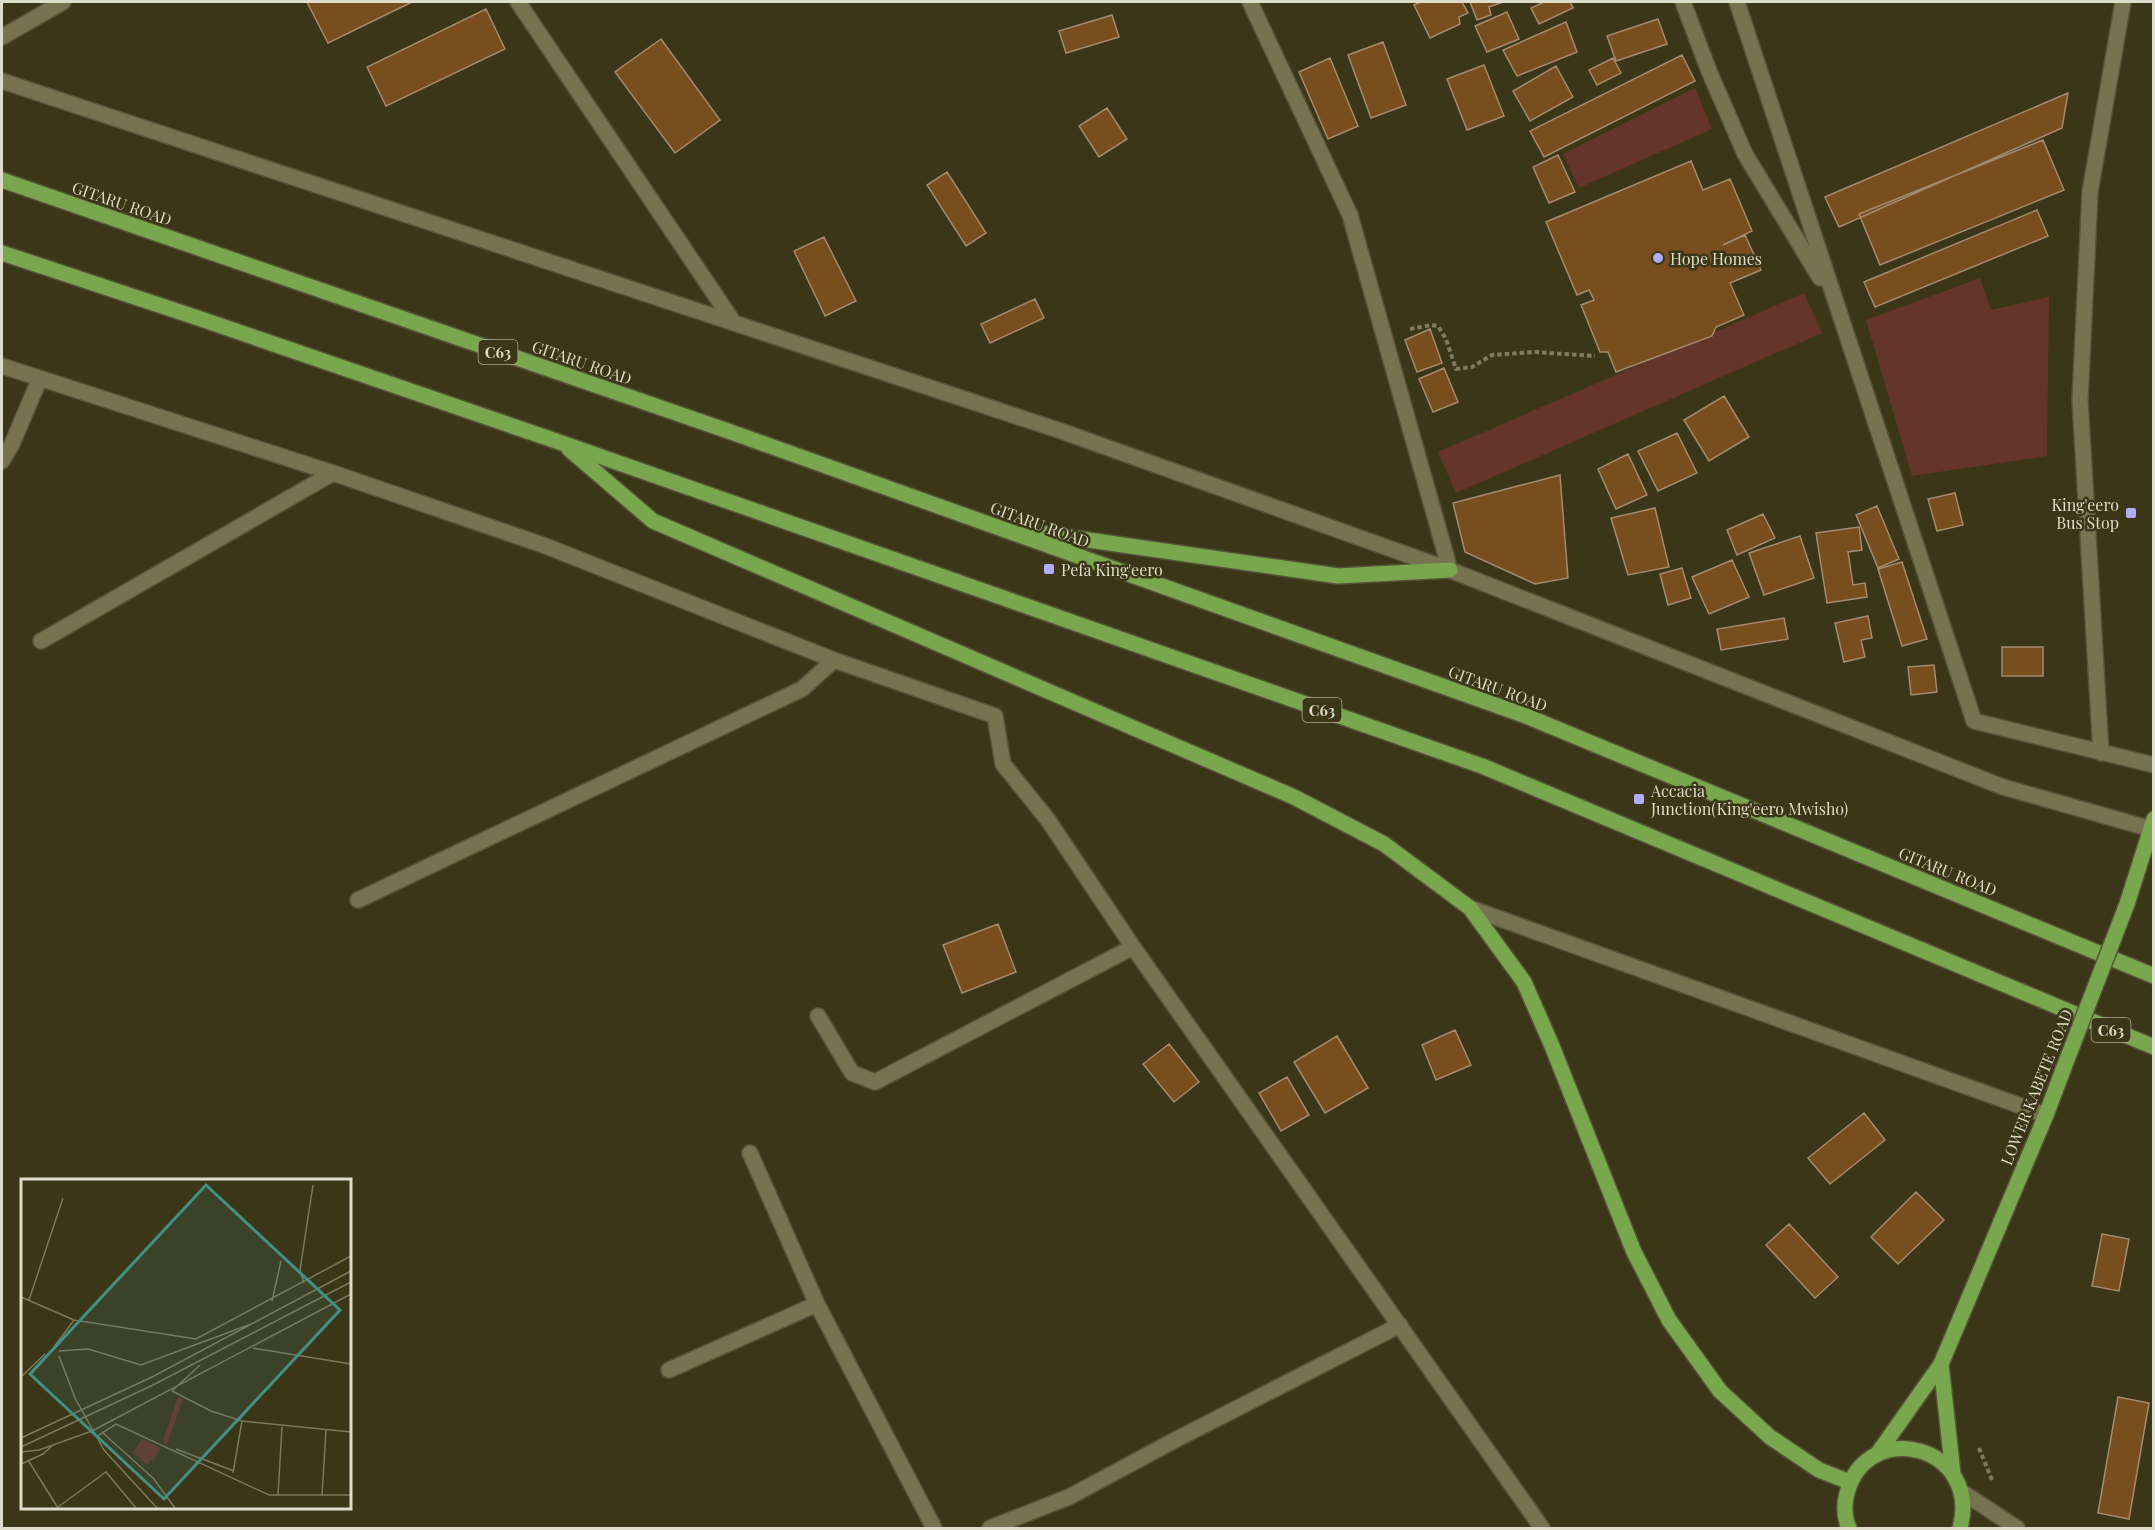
<svg xmlns="http://www.w3.org/2000/svg" width="2155" height="1530" font-family="'Playfair Display',serif">
  <rect width="100%" height="100%" fill="#3b3617"/>
  <path fill="#65342b" d="M1695 88 1712 129 1579 188 1563 154Z
    M1980 278 1991 310 2049 297 2047 456 1912 476 1866 320Z
    M1804 293 1822 333 1456 493 1438 452Z"/>
  <path fill="#784e1f" stroke="#a48a70" stroke-width="1.5" d="M307 2H412L328 43Z
    M1421 2H1462L1468 13 1459 17 1460 24 1430 38 1414 5Z
    M1470 2H1503L1489 7 1491 15 1477 20Z
    M1544 2H1570L1573 8 1539 24 1531 8Z
    M486 9 505 49 386 106 367 67Z
    M1507 12 1519 39 1487 52 1475 26Z
    M1112 15 1119 37 1066 53 1059 31Z
    M1658 19 1667 44 1616 61 1607 36Z
    M1566 22 1577 52 1517 76 1503 50Z
    M661 39 720 120 675 153 615 72Z
    M1383 42 1406 105 1371 118 1348 55Z
    M1682 55 1695 81 1544 157 1530 131Z
    M1330 58 1358 126 1328 139 1299 72Z
    M1613 58 1621 73 1597 85 1589 70Z
    M1484 65 1504 116 1467 130 1447 79Z
    M1556 66 1573 97 1530 121 1513 91Z
    M2068 93 2062 128 1839 227 1825 197Z
    M1107 108 1127 139 1099 157 1079 126Z
    M2043 140 2064 190 1880 265 1859 214Z
    M1558 155 1575 192 1549 203 1533 167Z
    M1691 161 1703 190 1730 179 1752 231 1723 245 1745 235 1761 270 1730 283 1744 315 1716 327 1712 336 1616 372 1608 352H1600L1581 305 1594 300 1589 290 1577 295 1546 222Z
    M947 172 986 233 966 246 927 185Z
    M2037 210 2048 236 1875 307 1864 282Z
    M824 237 856 301 825 316 794 251Z
    M1035 299 1044 318 990 343 981 324Z
    M1430 329 1442 363 1417 372 1405 340Z
    M1444 368 1458 402 1433 412 1419 379Z
    M1724 396 1749 437 1709 461 1684 420Z
    M1677 433 1697 473 1658 491 1638 451Z
    M1628 454 1647 495 1616 509 1598 469Z
    M1560 475 1568 578 1535 584 1465 552 1453 503Z
    M1955 493 1963 525 1937 531 1928 499Z
    M1877 506 1899 559 1878 568 1856 515Z
    M1655 508 1669 567 1628 575 1611 518Z
    M1763 514 1775 538 1737 555 1727 530Z
    M1859 527 1862 550 1848 552 1853 585 1865 583 1867 597 1827 603 1816 533Z
    M1800 536 1814 578 1764 595 1749 553Z
    M1732 560 1749 597 1709 614 1692 577Z
    M1902 562 1927 639 1902 646 1878 569Z
    M1682 568 1691 598 1668 605 1660 574Z
    M1868 616 1872 638 1861 640 1865 657 1844 662 1835 623Z
    M1784 618 1788 639 1721 650 1717 629Z
    M2002 647H2043V676H2002Z
    M1934 665 1937 692 1911 695 1908 667Z
    M998 924 1016 972 962 993 943 945Z
    M1455 1030 1471 1065 1436 1080 1422 1045Z
    M1337 1036 1368 1088 1325 1113 1294 1062Z
    M1169 1044 1199 1082 1174 1102 1143 1064Z
    M1287 1077 1309 1115 1281 1131 1259 1093Z
    M1864 1113 1885 1140 1830 1184 1808 1158Z
    M1916 1192 1944 1220 1898 1264 1871 1237Z
    M1789 1224 1838 1277 1815 1298 1766 1245Z
    M2102 1234 2129 1239 2119 1291 2092 1286Z
    M2118 1397 2149 1403 2129 1519 2098 1513Z"/>
  <g fill="none" stroke-linecap="round" stroke-linejoin="round">
    <g stroke="#575339" stroke-width="18">
      <path id="minor" d="M518 2 734 323
        M1250 2 1350 215 1450 570
        M1683 2 1709 71 1745 154 1820 278
        M1737 2 1974 721 2154 765
        M2 37 63 2
        M2 81 1061 431 1450 570 2003 787 2151 829
        M2 366 333 473 543 545 834 660 995 716 1003 764 1048 820 1133 947 1542 1528
        M2 461 12 444 40 378
        M41 641 333 473
        M2101 753 2080 400 2090 192 2123 2
        M358 900 802 689 834 660
        M1470 908 2046 1115
        M818 1016 852 1073 875 1082 1133 947
        M750 1153 817 1304 934 1528
        M669 1370 817 1304
        M1962 1492 2017 1528
        M990 1528 1069 1497 1177 1439 1400 1325"/>
    </g>
    <g stroke="#575339" stroke-width="18">
      <path id="major" d="M2 180 728 431 1526 716 2154 976
        M2 253 201 319 562 443 1482 766 2154 1047
        M569 449 653 521 1294 797 1384 844 1470 908 1524 982 1552 1046 1634 1252 1669 1320 1720 1391 1770 1437 1819 1470 1850 1482
        M1026 531 1338 576 1450 570
        M2127 904 2154 819
        M1941 1364 1953 1474
        M1878 1453 1941 1364 2046 1115 2063 1070
        M1849 1528C1844 1517 1844 1504 1847 1493 1867 1417 1982 1445 1960 1528"/>
    </g>
    <path stroke="#807c63" stroke-width="4" stroke-dasharray="4.5 3" stroke-linecap="butt" d="M1410 329 1431 325 1438 326 1446 339 1456 369 1472 367 1492 355 1536 352 1595 356
      M1979 1448 1992 1480"/>
    <use href="#minor" stroke="#777351" stroke-width="15"/>
    <use href="#major" stroke="#78a74e" stroke-width="15"/>
    <g stroke="#575339" stroke-width="18" stroke-linecap="butt">
      <path id="major-bridge" d="M2063 1070 2127 904"/>
    </g>
    <use href="#major-bridge" stroke="#78a74e" stroke-width="15"/>
  </g>
  <g fill="#b2adf9" stroke="#3b3617" stroke-width="2">
    <circle cx="1658" cy="258" r="6"/>
    <rect x="2125" y="507" width="12" height="12" rx="3"/>
    <rect x="1043" y="563" width="12" height="12" rx="3"/>
    <rect x="1633" y="793" width="12" height="12" rx="3"/>
  </g>
  <g text-anchor="middle" dominant-baseline="central" stroke-width="5" stroke-linejoin="round" paint-order="stroke">
    <g fill="#3b3617" stroke="#adaa94" stroke-width="1.5">
      <rect x="478.5" y="340" width="39" height="24" rx="4.5"/>
      <rect x="1302.5" y="698" width="39" height="24" rx="4.5"/>
      <rect x="2091.5" y="1018" width="39" height="24" rx="4.5"/>
    </g>
    <g font-size="15" font-weight="bold" fill="#dedcca">
      <text x="498" y="352">C63</text>
      <text x="1322" y="710">C63</text>
      <text x="2111" y="1030">C63</text>
    </g>
    <g font-size="16" fill="#dedcca" stroke="#3b3617">
      <text transform="translate(122 203) rotate(19)">GITARU ROAD</text>
      <text transform="translate(582 362) rotate(19)">GITARU ROAD</text>
      <text transform="translate(1040 524) rotate(20)">GITARU ROAD</text>
      <text transform="translate(1498 688) rotate(20)">GITARU ROAD</text>
      <text transform="translate(1948 871) rotate(22)">GITARU ROAD</text>
      <text transform="translate(2036 1087) rotate(-68)">LOWER KABETE ROAD</text>
    </g>
    <g font-size="16" fill="#dedcca" stroke="#3b3617" text-anchor="start">
      <text x="1670" y="258">Hope Homes</text>
      <text x="2119" y="504" text-anchor="end">King'eero<tspan x="2119" dy="18">Bus Stop</tspan></text>
      <text x="1061" y="569">Pefa King'eero</text>
      <text x="1651" y="790">Accacia<tspan x="1651" dy="18">Junction(King'eero Mwisho)</tspan></text>
    </g>
  </g>
  <g transform="translate(21 1179)">
    <rect width="330" height="330" fill="#3b3617"/>
    <path d="M157 218 162 220 146 265 141 264ZM121 260 139 269 133 282 129 281 126 286 112 273Z" fill="#65342b"/>
    <path fill="none" stroke="#7c785f" stroke-width="1.5" d="M283 104 279 91 292 6M0 118 53 141M8 121 42 19M251 122 260 82M33 168 53 141 175 160 330 77M232 169 330 185M38 172 67 170 120 186 230 145M38 177 54 219 83 271 136 329M0 198 24 175M151 212 190 232 221 242 330 253M151 212 179 186M71 252 330 115M82 254 132 299 154 329M75 258 95 245 248 316H330M0 259 131 198 330 92M0 268 132 206 330 103M155 270 213 292M0 273 18 271 71 252M7 281 37 329M0 285 22 275 32 266M212 294 221 242M257 316 261 248M301 316 305 251M37 328 85 293 115 329"/>
    <path fill="#439085" fill-opacity="0.15" stroke="#439085" stroke-width="3" d="M185 6 319 131 143 320 9 195Z"/>
    <rect width="330" height="330" fill="none" stroke="#dedcca" stroke-width="3"/>
  </g>
  <rect width="2155" height="1530" fill="none" stroke="#dedcca" stroke-width="6"/>
</svg>
